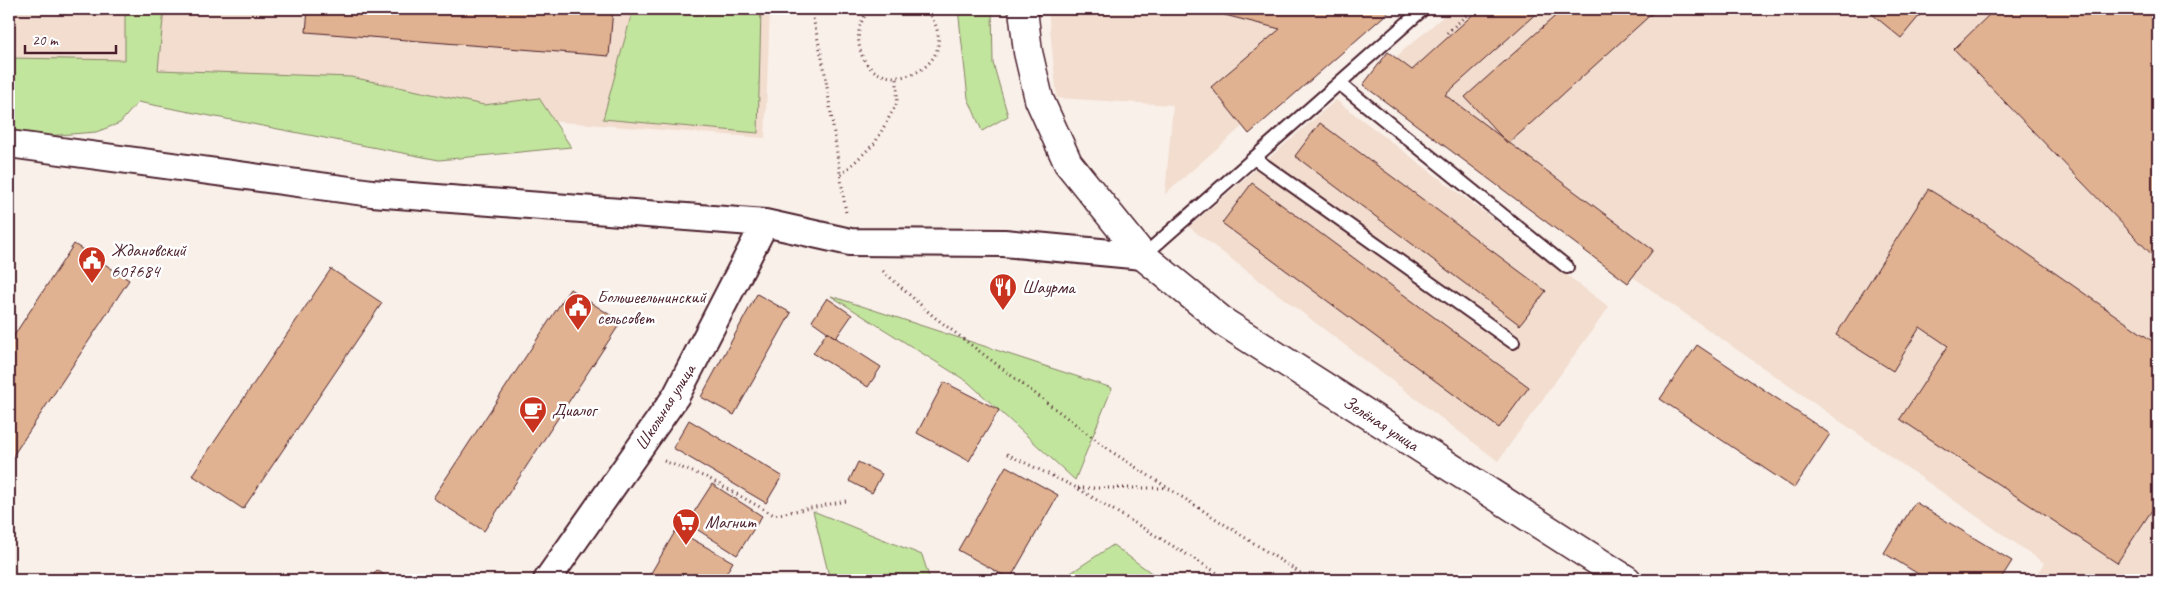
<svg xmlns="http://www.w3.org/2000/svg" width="2167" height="589" font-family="Caveat,sans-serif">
  <rect width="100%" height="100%" fill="#f9f0e9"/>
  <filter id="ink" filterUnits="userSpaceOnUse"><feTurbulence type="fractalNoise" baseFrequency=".02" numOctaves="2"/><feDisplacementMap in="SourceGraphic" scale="10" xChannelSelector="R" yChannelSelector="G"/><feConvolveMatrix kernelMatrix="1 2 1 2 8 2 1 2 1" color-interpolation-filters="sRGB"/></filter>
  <g filter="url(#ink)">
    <path fill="#f2ddcf" d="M9 9H770L765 138 167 91 9 83Z
      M1048 9H1376L1165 194 1173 105 1057 98Z
      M1452 9H2158V580H2033L2044 563 1674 306 1363 85Z
      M1336 100 1609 307 1498 461 1189 227Z"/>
    <path fill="#c2e59e" stroke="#868264" d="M125 9H164L158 70 351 77 484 105 539 98 571 147 439 160 138 102 120 123 96 132 21 138 9 135V58L125 60Z
      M633 9H761L758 133 603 119Z
      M958 9H992L993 63 1008 116 982 131 968 98Z
      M831 296 1112 388 1075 480 968 382Z
      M813 511 922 555 930 580H830Z
      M1113 545 1161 580H1060Z"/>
    <path fill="#e0b291" stroke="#4a1f2b" d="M33 9H104L103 15Z
      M308 9H613L609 56 306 32Z
      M1201 9H1392L1249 134 1211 87 1280 29Z
      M1479 9H1541L1445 95 1653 250 1628 283 1363 85 1388 52 1412 70Z
      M1563 9H1657L1508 144 1465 97Z
      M1866 9H1925L1901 38Z
      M1995 9H2158V261L1954 49Z
      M1320 123 1546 291 1520 325 1295 156Z
      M1252 183 1529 387 1499 428 1222 223Z
      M1928 189 1985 224 2158 345V501L2117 563 1900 419 1948 346 1920 327 1893 371 1836 335Z
      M74 244 129 280 9 462V343Z
      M331 269 382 303 243 509 192 475Z
      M570 289 621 322 484 531 433 498Z
      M757 294 791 313 734 415 701 397Z
      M827 298 852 315 836 338 812 321Z
      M827 332 881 367 868 387 813 353Z
      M1697 345 1830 434 1794 488 1660 399Z
      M944 382 999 410 969 461 917 433Z
      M689 420 782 476 766 503 673 448Z
      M858 462 882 474 872 493 849 481Z
      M1006 466 1058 495 1010 579 958 550Z
      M712 484 762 516 737 555 687 523Z
      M1915 502 2012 561 2000 580H1928L1884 553Z
      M676 530 733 562 722 580H647Z
      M377 570 392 580H370Z"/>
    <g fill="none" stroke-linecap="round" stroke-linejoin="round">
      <g stroke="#4a1f2b" stroke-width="16">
        <path id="service" d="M1339 83 1567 267
          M1254 158 1513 342
          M1143 256 1423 9"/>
      </g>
      <g stroke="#4a1f2b" stroke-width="30">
        <path id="minor" d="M9 144 372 193 765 223 850 242 1004 243 1143 256
          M547 580 676 396 765 223"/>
      </g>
      <g stroke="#4a1f2b" stroke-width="31">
        <path id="tertiary" d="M1023 9 1028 52 1039 99 1068 163 1143 256 1225 323 1627 580"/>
      </g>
      <path stroke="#4a1f2b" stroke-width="3" stroke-dasharray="1 4" stroke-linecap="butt" d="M811 9 824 67 846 213
        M871 9C861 18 857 30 859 44 868 108 974 70 926 9
        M1447 33 1473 9
        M841 175 875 143 897 103V78
        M883 271 933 316 1112 452 1311 580
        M1007 454 1077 488 1229 580
        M664 461 708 478 774 515 846 501
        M1078 488H1166"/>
      <use href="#service" stroke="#fff" stroke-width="12"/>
      <use href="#minor" stroke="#fff" stroke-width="26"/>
      <use href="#tertiary" stroke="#fff" stroke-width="28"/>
    </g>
  </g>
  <defs>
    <g id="civic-pin" transform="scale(1.4375)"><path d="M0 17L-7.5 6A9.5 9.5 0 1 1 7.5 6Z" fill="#c8321e" stroke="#fff"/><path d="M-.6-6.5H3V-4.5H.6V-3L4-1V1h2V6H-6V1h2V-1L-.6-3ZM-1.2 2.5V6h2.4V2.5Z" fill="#fff"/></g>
    <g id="restaurant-pin" transform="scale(1.4375)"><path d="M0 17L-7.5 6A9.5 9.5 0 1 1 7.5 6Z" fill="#c8321e" stroke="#fff"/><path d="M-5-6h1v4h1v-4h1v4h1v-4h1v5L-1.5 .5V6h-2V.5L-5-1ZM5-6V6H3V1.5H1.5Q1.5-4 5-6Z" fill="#fff"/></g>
    <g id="cafe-pin" transform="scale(1.4375)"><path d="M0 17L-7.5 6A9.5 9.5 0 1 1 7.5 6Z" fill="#c8321e" stroke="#fff"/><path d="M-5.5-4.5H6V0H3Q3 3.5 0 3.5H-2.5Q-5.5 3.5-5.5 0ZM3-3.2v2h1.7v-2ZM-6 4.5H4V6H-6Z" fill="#fff"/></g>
    <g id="supermarket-pin" transform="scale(1.4375)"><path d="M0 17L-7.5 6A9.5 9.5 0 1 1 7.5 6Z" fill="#c8321e" stroke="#fff"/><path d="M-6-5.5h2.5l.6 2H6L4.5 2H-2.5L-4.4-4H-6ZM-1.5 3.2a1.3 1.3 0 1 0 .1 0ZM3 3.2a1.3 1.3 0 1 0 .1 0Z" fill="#fff"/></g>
  </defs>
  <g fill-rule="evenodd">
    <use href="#civic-pin" x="92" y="260"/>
    <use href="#restaurant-pin" x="1003" y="287"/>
    <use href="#civic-pin" x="578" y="307"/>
    <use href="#cafe-pin" x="533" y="410"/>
    <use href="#supermarket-pin" x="686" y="522"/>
  </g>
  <g text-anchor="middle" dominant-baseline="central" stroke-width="5" stroke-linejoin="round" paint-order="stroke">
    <g font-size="18" fill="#4a1f2b" stroke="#fff" text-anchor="start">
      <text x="111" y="250">Ждановский<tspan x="111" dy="21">607684</tspan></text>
      <text x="1022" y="287">Шаурма</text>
      <text x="597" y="297">Большеельнинский<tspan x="597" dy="21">сельсовет</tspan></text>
      <text x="552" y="410">Диалог</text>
      <text x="705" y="522">Магнит</text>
    </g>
    <g font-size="18" fill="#4a1f2b" stroke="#fff">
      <text transform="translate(665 407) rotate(-58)">Школьная улица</text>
      <text transform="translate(1381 423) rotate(33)">Зелёная улица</text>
    </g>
  </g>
  <rect width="2167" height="589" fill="none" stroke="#fff" stroke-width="30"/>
  <rect x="15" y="15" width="2137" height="559" fill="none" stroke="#4a1f2b" stroke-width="2" filter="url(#ink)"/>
  <path d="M25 45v8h91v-8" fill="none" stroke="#4a1f2b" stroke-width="2.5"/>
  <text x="32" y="45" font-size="15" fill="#4a1f2b" stroke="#ffffff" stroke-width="4" paint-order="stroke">20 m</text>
</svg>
